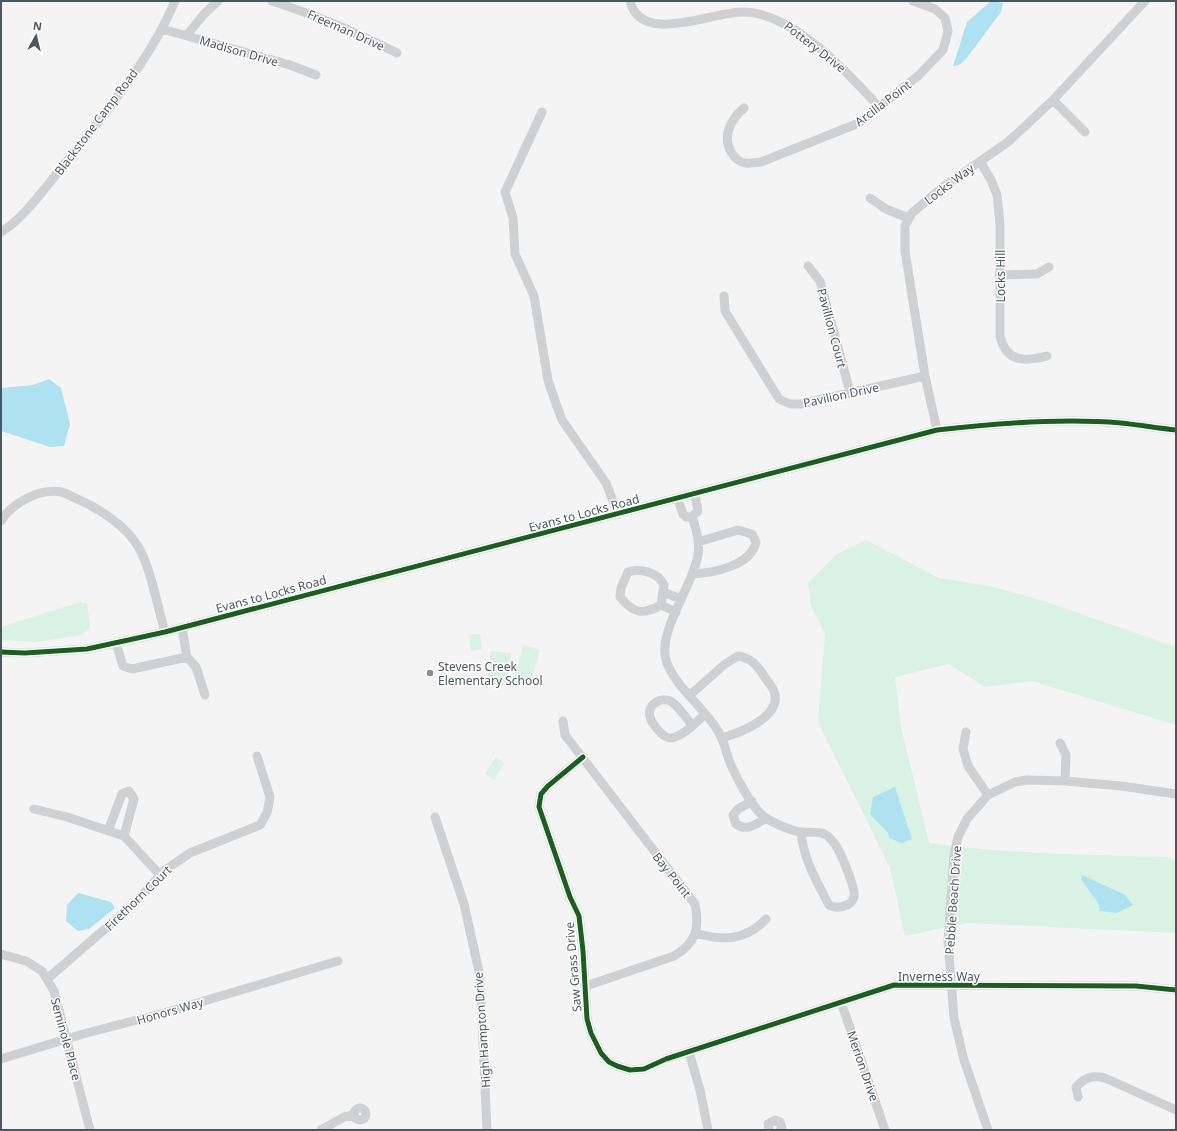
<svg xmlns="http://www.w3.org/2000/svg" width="1177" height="1131" font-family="'Noto Sans',sans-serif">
  <rect width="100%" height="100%" fill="#f4f4f4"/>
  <path fill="#d9f2e3" d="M866 540 939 578 990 586 1044 601 1176 647V725L1032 681 985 687 949 664 895 677 901 727 929 843C1008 854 1087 855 1167 857L1176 861V933L967 923 905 936 890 868 818 722 825 634 811 606 808 583 837 554Z
    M80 602 87 603 90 627 82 635 36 642 1 640V627Z
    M480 634 482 649 471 651 469 635Z
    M523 645 540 650 530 685 514 680Z
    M491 651 511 653 507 686 487 684Z
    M496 757 505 763 494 780 485 774Z"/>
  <path fill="#aee2f0" d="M991 1 1003 3 1001 12 966 59 959 65 953 66 967 22Z
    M49 379 61 388 70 424 64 446 50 447 1 431V388L33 385Z
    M895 787 912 839 902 843 889 838 888 833 870 814 873 797Z
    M1082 875 1125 895 1133 905 1117 913 1100 911 1098 903 1081 879Z
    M78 893 111 902 115 908 89 929 78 931 66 921 67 905Z"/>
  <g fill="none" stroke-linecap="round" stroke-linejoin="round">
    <path stroke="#ced0d2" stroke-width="9" d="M272 1C315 15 356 32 397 53
      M630 1C641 47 715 10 745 12 794 14 847 72 879 107
      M162 29 290 65 316 75
      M187 35 204 14 218 1
      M1053 100 1085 132
      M744 108C731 119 722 136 731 152 734 157 738 162 745 163 750 164 756 162 761 162L859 123 918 76 943 50 948 31 945 18 935 9 913 1
      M542 112 505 192 513 218 515 254 534 296 548 380 555 401 562 420 606 483 618 514
      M980 161 991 180 997 195 1000 224V336C1006 362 1024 362 1047 356
      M870 198 886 209 908 218
      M1 232C22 220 44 189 59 171 101 118 149 63 175 1
      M808 266 820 281 850 392
      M999 275 1037 274 1049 267
      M724 296 725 311 779 399 790 404H801L925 376
      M937 430 925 376 905 251V226L912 213 943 187 1008 142 1053 100 1145 1
      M678 499 683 514 686 517H691L698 511 695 495
      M692 516C696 529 700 542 698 555 693 586 655 635 667 663 678 690 704 707 718 731 725 742 726 754 731 765 737 779 750 803 761 814 768 821 793 832 802 832 818 833 824 829 834 843 840 850 856 889 854 897 853 900 850 904 847 905 840 908 836 908 829 905 817 882 803 858 801 832
      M1 521C12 503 40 488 61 492 66 493 71 496 75 498 98 508 126 525 139 548 151 569 158 609 165 632
      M692 574C713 573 751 566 756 542L752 534 738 530 698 542
      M663 592 681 599
      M661 605 664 585C658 572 640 568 628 572L621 588 620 597C634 614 643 615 661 605L676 612
      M182 628 187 657 196 667 205 695
      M116 643 123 666 132 669 187 657
      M1 652 25 653 87 649 165 632 937 430C997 423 1060 418 1121 423 1139 425 1158 428 1176 430
      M690 695 725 664 738 656C751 658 757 665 764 676 767 681 772 686 774 691 783 717 739 733 722 738
      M563 721 565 735 695 904C700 928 696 943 674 956L586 986
      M692 725C686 718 679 707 672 702 662 695 646 705 650 717 652 724 663 738 670 738 682 738 696 722 705 714
      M966 732 963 749 968 766 988 795
      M1060 743 1066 755 1065 781
      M583 757 548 786 541 794 539 807 570 897 579 916 583 951 587 1019 591 1033 601 1053 609 1062 617 1066 630 1070 644 1069 666 1059 894 985 1136 986 1176 990
      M752 801 738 809 733 815 736 824C747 832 756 824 766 818
      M34 809 67 817 124 836 160 875
      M435 817 464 904 480 976 487 1130
      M108 831 122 794 129 791 134 799 124 836
      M695 933C722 941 746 941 766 919
      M1 954 26 961 42 971 54 991 90 1130
      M47 979 134 904 165 870 190 853 260 825 267 813 270 797 257 756
      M841 1002 885 1130
      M689 1052 700 1090 708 1130
      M1 1059 83 1034 164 1013 338 961
      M1078 1097 1076 1087C1086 1077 1092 1075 1105 1078L1176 1110
      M354 1114a6 6 0 1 1 12 0a6 6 0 1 1-12 0Z
      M321 1130 344 1117 354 1115
      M769 1130 768 1124 775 1120 780 1122 782 1128 780 1130
      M988 1130 964 1060 954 1018 948 941 954 855 958 837 967 819 988 795 1015 782 1027 780 1065 781 1121 786 1176 794"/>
    <g stroke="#fff" stroke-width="8">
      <path id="cycleway" d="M1 652 25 653 87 649 165 632 937 430C997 423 1060 418 1121 423 1139 425 1158 428 1176 430
        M583 757 548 786 541 794 539 807 570 897 579 916 583 951 587 1019 591 1033 601 1053 609 1062 617 1066 630 1070 644 1069 666 1059 894 985 1136 986 1176 990"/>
    </g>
    <use href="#cycleway" stroke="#1b5e20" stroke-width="5"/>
  </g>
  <circle fill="#868d94" stroke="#fff" stroke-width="1.5" cx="430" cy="673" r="4"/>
  <g text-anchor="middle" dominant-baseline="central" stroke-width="3" stroke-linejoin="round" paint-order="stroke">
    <g font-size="12" fill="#4a5661" stroke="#fff">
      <text transform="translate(346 30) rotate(24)">Freeman Drive</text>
      <text transform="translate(815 47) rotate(38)">Pottery Drive</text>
      <text transform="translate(239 51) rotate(16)">Madison Drive</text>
      <text transform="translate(883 103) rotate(-37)">Arcilla Point</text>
      <text transform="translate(96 122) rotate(-53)">Blackstone Camp Road</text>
      <text transform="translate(949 184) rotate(-37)">Locks Way</text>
      <text transform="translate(1000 276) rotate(-90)">Locks Hill</text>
      <text transform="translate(832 328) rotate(75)">Pavillion Court</text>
      <text transform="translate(841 395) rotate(-12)">Pavilion Drive</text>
      <text transform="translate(584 513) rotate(-15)">Evans to Locks Road</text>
      <text transform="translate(271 594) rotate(-15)">Evans to Locks Road</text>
      <text transform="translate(672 875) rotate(52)">Bay Point</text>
      <text transform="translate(138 898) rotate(-44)">Firethorn Court</text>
      <text transform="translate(953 900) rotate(-86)">Pebble Beach Drive</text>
      <text transform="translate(573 967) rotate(-95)">Saw Grass Drive</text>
      <text x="939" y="976">Inverness Way</text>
      <text transform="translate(170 1011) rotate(-16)">Honors Way</text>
      <text transform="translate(482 1030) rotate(-94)">High Hampton Drive</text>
      <text transform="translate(66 1039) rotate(75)">Seminole Place</text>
      <text transform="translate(863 1066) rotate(71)">Merion Drive</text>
    </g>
    <g font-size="12" fill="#4a5661" stroke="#fff" text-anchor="start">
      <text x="438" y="666">Stevens Creek<tspan x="438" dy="14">Elementary School</tspan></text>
    </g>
  </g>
  <rect width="1177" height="1131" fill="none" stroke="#4a5661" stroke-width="4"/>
  <g transform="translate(36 36) rotate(8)" stroke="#ffffff" stroke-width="3" paint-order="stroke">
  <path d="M0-3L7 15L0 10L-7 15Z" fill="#4a5661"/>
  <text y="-6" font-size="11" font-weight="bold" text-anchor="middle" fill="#4a5661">N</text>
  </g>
</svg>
